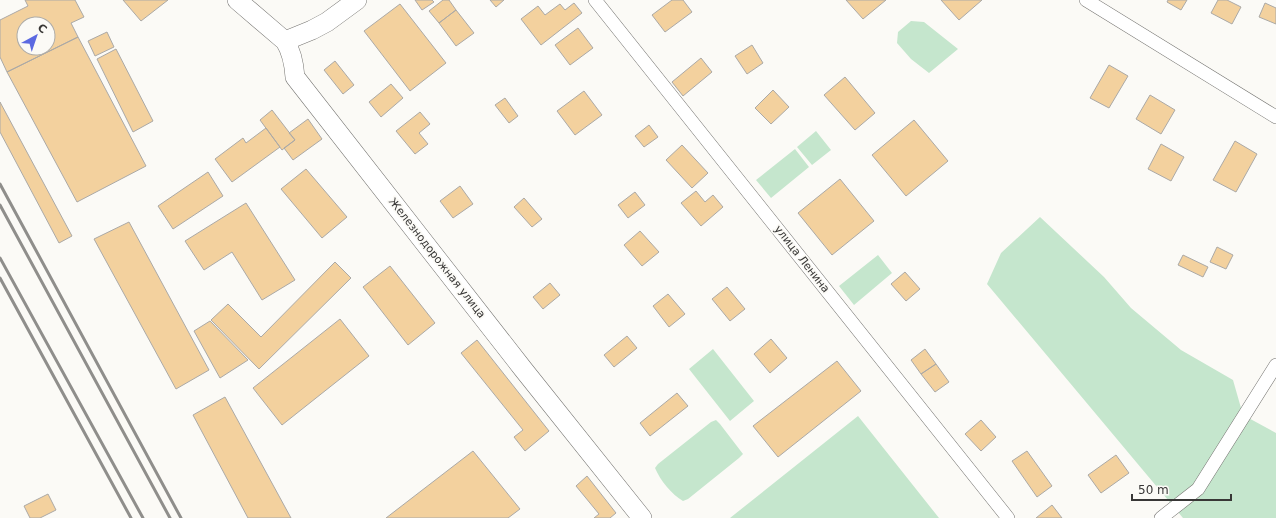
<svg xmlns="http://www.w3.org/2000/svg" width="1276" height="518" font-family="'DejaVu Sans',sans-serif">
  <rect width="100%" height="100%" fill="#fbfaf6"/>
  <path fill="#c5e6cd" d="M911 21 924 22 958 49 929 73 911 59 897 43 898 32Z
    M816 131 831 150 812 165 797 147Z
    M795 149 809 167 771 198 756 180Z
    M1040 217 1104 277 1131 308 1181 350 1233 380 1243 415 1276 433V518H1183L987 284 1001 253Z
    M878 255 892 273 854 305 839 286Z
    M713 349 754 401 730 421 689 369Z
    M858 416 939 518H730Z
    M716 420 720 424 743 454 739 458 688 499 683 501C672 495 660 480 655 468L658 464 711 422Z"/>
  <path fill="#f3d19e" stroke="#aba9a6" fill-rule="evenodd" d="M25 0H75L84 17 71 23 78 37 7 72 0 57V20L28 6ZM24 24H48V48H24Z
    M123 0H168L141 21Z
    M415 0H432L434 2 422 10Z
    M443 0H449L456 10 439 23 429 11Z
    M490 0H504L496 7Z
    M672 0H683L692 12 665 32 652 15Z
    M846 0H886L863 19Z
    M941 0H982L959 20Z
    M1168 0H1187L1181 10 1167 2Z
    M1218 0H1227L1241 7 1232 24 1211 13Z
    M574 3 582 13 541 45 521 19 538 6 545 15 560 4 565 10Z
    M1265 3 1276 8V24L1259 17Z
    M400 4 446 63 410 91 364 31Z
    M456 10 474 33 456 46 439 23Z
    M578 28 593 48 570 65 555 45Z
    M107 32 114 47 95 56 88 41Z
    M78 37 146 166 77 202 7 72Z
    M752 45 763 63 747 74 735 56Z
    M116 49 153 121 133 132 97 59Z
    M701 58 712 72 683 96 672 82Z
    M335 61 354 85 343 94 324 70Z
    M1109 65 1128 76 1109 108 1090 98Z
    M845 77 875 113 855 130 824 95Z
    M391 84 403 98 381 117 369 102Z
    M773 90 789 107 771 124 755 108Z
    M584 91 602 115 575 135 557 111Z
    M1150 95 1175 110 1161 134 1136 119Z
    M505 98 518 116 509 123 495 105Z
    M0 102 72 236 59 243 0 132Z
    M272 110 295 140 282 150 260 120Z
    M420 112 430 124 419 133 428 144 415 154 396 131Z
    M308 119 322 139 293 160 284 148 295 140 289 133Z
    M914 120 948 161 906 196 872 155Z
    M649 125 658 137 644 147 635 136Z
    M266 128 280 147 232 182 215 159 243 138 246 143Z
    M1235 141 1257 154 1236 192 1213 180Z
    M1161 144 1184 157 1171 181 1148 169Z
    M682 145 708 173 692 188 666 160Z
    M306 169 347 217 322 238 281 189Z
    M208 172 223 196 173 229 158 206Z
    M840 179 874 221 832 255 798 213Z
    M460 186 473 204 453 218 440 201Z
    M696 191 705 202 713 195 723 207 701 226 681 203Z
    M635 192 645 205 628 218 618 205Z
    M524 198 542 219 532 227 514 207Z
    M246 203 295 280 262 300 232 252 204 270 185 241Z
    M129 222 209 370 176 389 94 239Z
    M640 231 659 252 642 266 624 245Z
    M1217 247 1233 255 1226 269 1210 262Z
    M1183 255 1208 267 1203 277 1178 265Z
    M335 262 351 278 259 369 211 320 228 304 261 337Z
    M390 266 435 323 408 345 363 287Z
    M905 272 920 289 906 301 891 284Z
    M550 283 560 295 543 309 533 297Z
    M727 287 745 309 730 321 712 299Z
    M668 294 685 314 669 327 653 306Z
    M340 319 369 356 282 425 253 388Z
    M210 321 248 360 220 378 194 331Z
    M627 336 637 348 614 367 604 355Z
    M771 339 787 358 770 373 754 354Z
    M477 340 549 431 525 451 514 437 523 430 461 353Z
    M925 349 936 364 921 374 911 360Z
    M837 361 861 391 778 457 753 426Z
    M936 364 949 382 935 392 921 374Z
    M677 393 688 406 650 436 640 423Z
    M225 397 291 518H248L193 415Z
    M981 420 996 437 981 451 965 434Z
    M473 451 520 509 508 518H386Z
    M1027 451 1052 486 1037 497 1012 461Z
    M1116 455 1129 473 1101 493 1088 475Z
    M587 476 616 513 610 518H594L599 514 576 486Z
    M48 494 56 510 40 518H30L24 506Z
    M1052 505 1062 518H1036Z"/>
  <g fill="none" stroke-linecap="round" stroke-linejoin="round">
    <g stroke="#757471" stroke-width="14">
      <path id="street" d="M595 0 1008 518
        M1086 0 1276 117
        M1161 518 1198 489 1276 365"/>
    </g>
    <g stroke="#757471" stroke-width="20">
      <path id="secondary" d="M237 0 285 41C292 52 294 63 295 77L523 369 642 518
        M285 41 312 30 327 22 357 0"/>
    </g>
    <use href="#street" stroke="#fff" stroke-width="13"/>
    <use href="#secondary" stroke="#fff" stroke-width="19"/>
    <path stroke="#8f8e8b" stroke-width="3" d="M0 184 181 518
      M0 205 170 518
      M0 258 143 518
      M0 278 131 518"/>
  </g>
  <g text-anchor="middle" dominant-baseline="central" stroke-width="3.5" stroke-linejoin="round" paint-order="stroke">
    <g font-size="11" fill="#383736" stroke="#fbfaf6">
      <text transform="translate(437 258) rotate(52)">Железнодорожная улица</text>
      <text transform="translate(802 259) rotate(52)">улица Ленина</text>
    </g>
  </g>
  <g transform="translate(36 36) rotate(40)"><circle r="19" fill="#fbfaf6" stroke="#adaca9"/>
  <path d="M0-3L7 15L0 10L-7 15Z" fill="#5b69e1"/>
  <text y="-6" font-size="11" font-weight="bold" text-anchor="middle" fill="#383736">С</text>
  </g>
  <path d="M1132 494v6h99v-6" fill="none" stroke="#383736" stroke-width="2"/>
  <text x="1138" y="494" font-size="12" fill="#383736" stroke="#fbfaf6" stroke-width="3" paint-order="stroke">50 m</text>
</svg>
